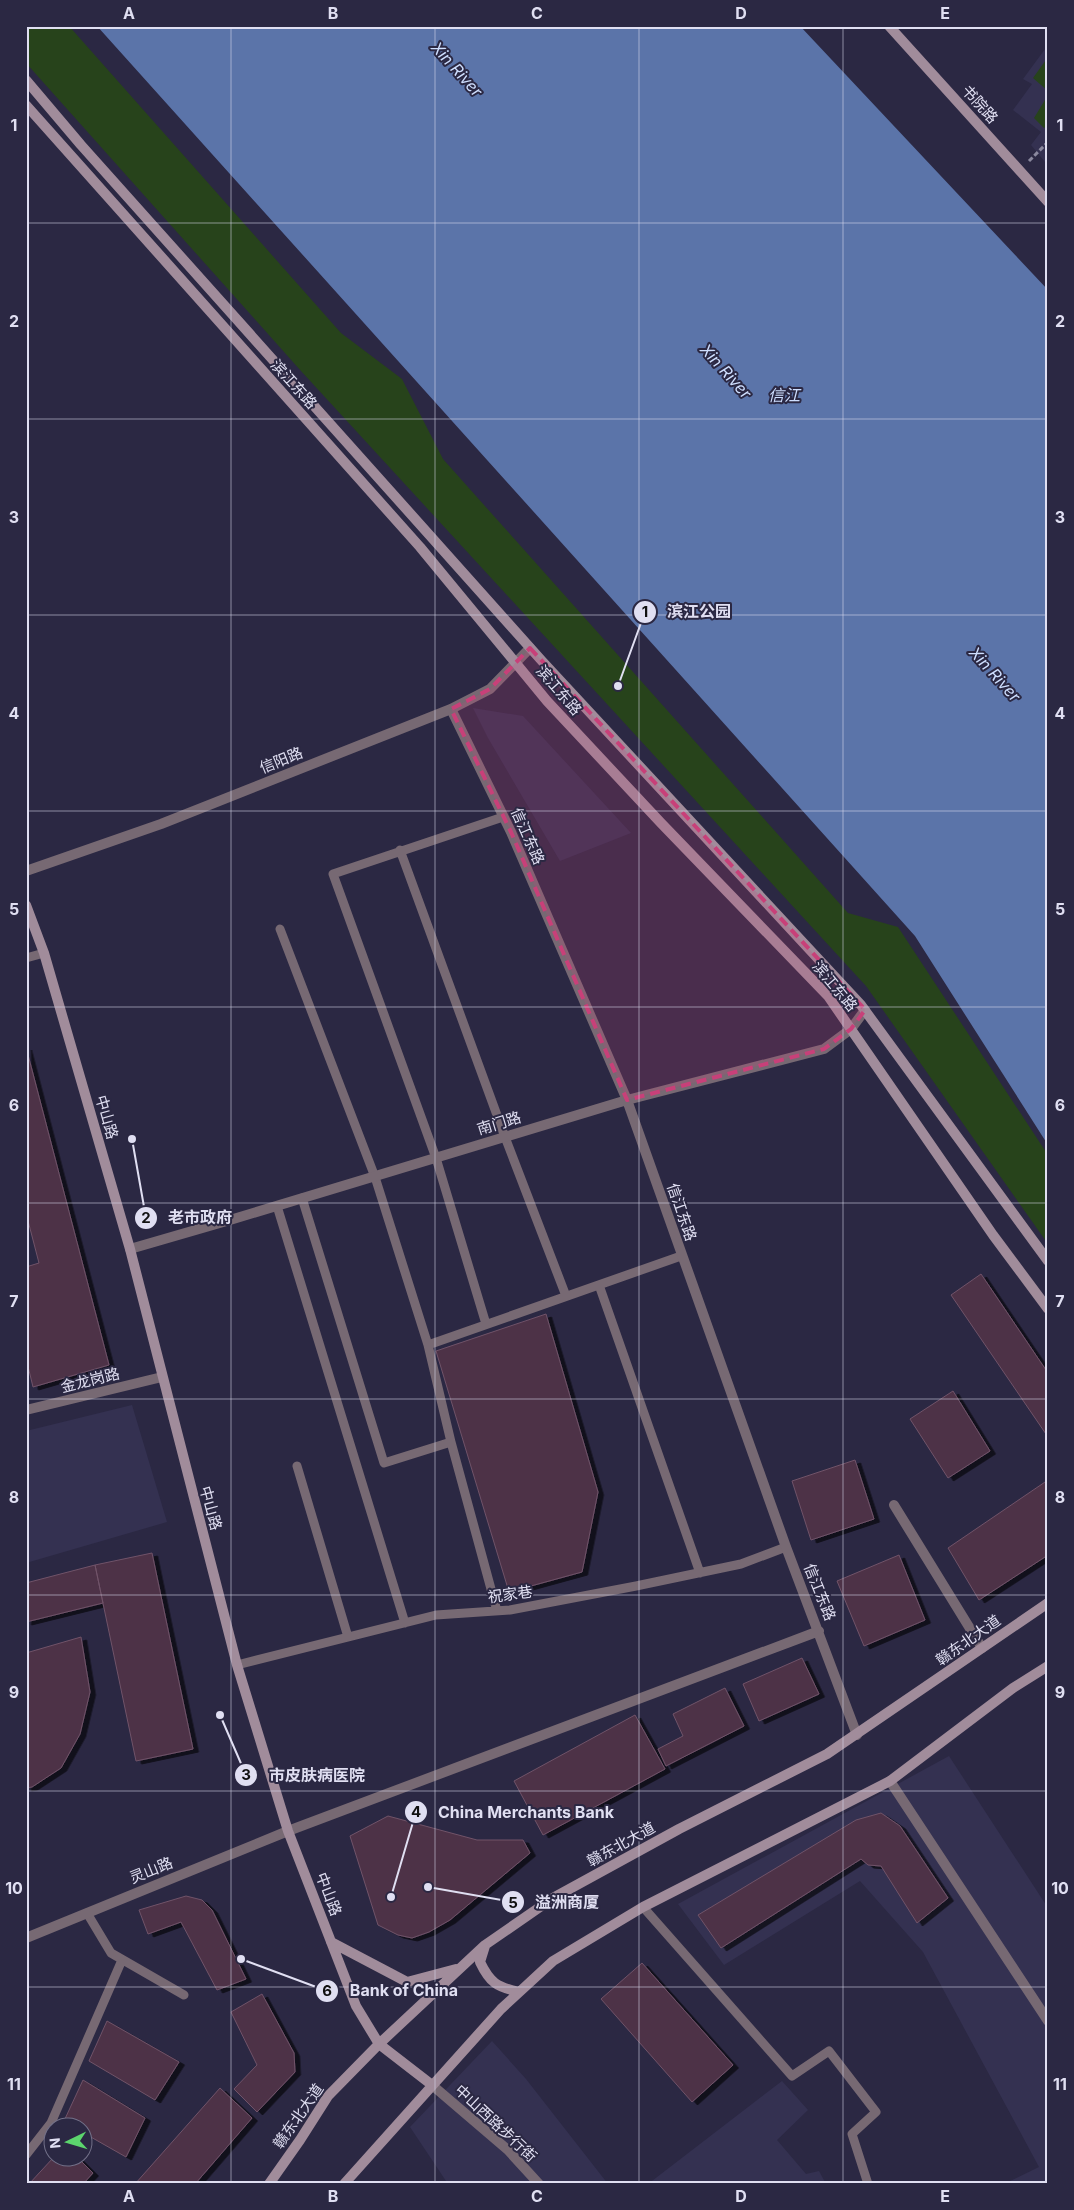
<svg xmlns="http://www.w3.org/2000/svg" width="1074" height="2210" font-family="Inter,'Noto Sans SC',sans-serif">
  <defs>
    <filter id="shadow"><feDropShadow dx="5.5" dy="3" stdDeviation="0" flood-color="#0009"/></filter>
  </defs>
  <rect width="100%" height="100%" fill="#2b2843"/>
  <path fill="#343151" d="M1048 45V160L1045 162 1031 145 1041 132 1013 110 1032 84 1023 79Z
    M473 708 523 716 631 833 560 861 488 738Z
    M132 1405 167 1522 26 1563V1431Z
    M949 1756 1048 1908V2184H1004L1039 2167 923 1952 860 1881 724 1965 678 1904Z
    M492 2041 526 2079 608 2184H448L410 2127Z
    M782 2081 808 2110 777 2140 806 2174 819 2171 826 2184H648Z"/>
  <path fill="#27431b" d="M26 26H69L341 333 402 379 443 459 848 913 898 927 1048 1155V1244L866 986 301 371 26 63Z
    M1048 57V91L1033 78Z
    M1048 95V125L1044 128 1034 118Z"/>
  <path fill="#5b74a9" d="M97 26H800L1048 290V1145L915 936Z"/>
  <path fill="#4d3246" stroke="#705369" filter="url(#shadow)" d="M26 1047 109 1365 33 1387 26 1358V1267L39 1263 26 1213Z
    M981 1274 1048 1373V1437L951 1295Z
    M546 1314 598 1492 582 1572 509 1592 436 1351Z
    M953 1391 990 1451 948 1478 910 1419Z
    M855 1460 874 1519 811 1540 792 1481Z
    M1048 1480V1555L979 1600 948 1548Z
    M152 1553 193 1749 136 1761 95 1565Z
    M899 1555 925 1620 864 1646 837 1581Z
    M95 1565 103 1603 26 1622V1583Z
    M81 1637 90 1692 80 1734 61 1768 32 1787 26 1788V1653Z
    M802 1658 819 1694 759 1721 743 1684Z
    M725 1688 744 1726 666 1766 658 1749 683 1736 673 1714Z
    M635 1715 665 1769 543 1835 514 1781Z
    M881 1813 900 1826 948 1898 917 1923 881 1866 868 1865 861 1859 721 1948 698 1915 856 1820Z
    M388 1816 477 1840H523L530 1853 450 1920 429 1932 412 1938 398 1935 378 1925 350 1836Z
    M186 1896 202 1900 212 1910 246 1979 217 1990 181 1922 148 1934 139 1910Z
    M642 1963 733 2065 692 2102 601 1999Z
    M262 1994 294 2053 295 2072 257 2112 234 2089 257 2065 231 2012Z
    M107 2021 179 2062 155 2100 89 2061Z
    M83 2080 145 2118 126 2157 82 2132V2128H76L64 2121Z
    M220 2088 252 2118 195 2184H135Z
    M53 2158H78L93 2173 83 2184H29Z"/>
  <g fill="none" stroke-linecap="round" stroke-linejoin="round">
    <path stroke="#8a889e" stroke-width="3" stroke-dasharray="5 2.5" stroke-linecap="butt" d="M1029 161 1048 142"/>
    <path stroke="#776973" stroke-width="9" d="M400 850 505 1137 566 1296
      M280 929 375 1177 428 1345 451 1442 384 1463 302 1198
      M26 958 44 953
      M277 1206 405 1623
      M599 1285 700 1573
      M486 1324 436 1158 333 874 503 817
      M428 1345 681 1256
      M451 1442 497 1611
      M297 1466 348 1637
      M237 1665 436 1615 510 1610 636 1586 741 1564 786 1547
      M643 1907 792 2076 829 2051 876 2112 852 2134 868 2184
      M87 1913 111 1953 184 1995
      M26 2155 51 2123 122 1960"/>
    <path stroke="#776973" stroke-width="10" d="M451 709 511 832 627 1100 786 1547 857 1735
      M26 871 161 824 451 709 490 689 530 648
      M130 1249 230 1220 627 1100 824 1049 851 1029 865 1010
      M26 1410 162 1377
      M894 1505 982 1648
      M890 1781 1048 2021
      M26 1938 288 1831 819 1631
      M432 2085 508 2150 539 2184"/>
    <path stroke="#a18c9b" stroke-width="10" d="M889 26 1048 202
      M26 80 81 145 542 661 861 1005 1048 1261
      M26 105 420 547 547 701 661 823 828 996 993 1235 1048 1309
      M26 905 44 953 130 1249 237 1665 288 1831 356 2006 379 2044 432 2085
      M331 1942 407 1982 456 1969
      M485 1946 480 1962C490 1983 497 1987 519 1992
      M269 2184 300 2140 328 2096 379 2044 485 1945 553 1898 679 1829 827 1754 1048 1603
      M344 2184 501 2009 553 1961 643 1907 890 1781 1013 1688 1048 1666"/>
  </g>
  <path fill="#c84079" fill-opacity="0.2" stroke="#c84079" stroke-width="4" stroke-dasharray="10 6" stroke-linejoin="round" d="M530 648 861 1005 865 1010 851 1029 824 1049 627 1100 511 832 451 709 490 689Z"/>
  <path fill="none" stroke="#e0dff2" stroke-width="1" stroke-opacity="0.55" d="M231 26V2184M435 26V2184M639 26V2184M843 26V2184M26 223H1048M26 419H1048M26 615H1048M26 811H1048M26 1007H1048M26 1203H1048M26 1399H1048M26 1595H1048M26 1791H1048M26 1987H1048"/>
  <g text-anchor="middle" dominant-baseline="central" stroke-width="4" stroke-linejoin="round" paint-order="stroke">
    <g font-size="15" fill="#e0dff2" stroke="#2b2843">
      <text transform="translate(980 104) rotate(48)">书院路</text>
      <text transform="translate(294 384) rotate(48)">滨江东路</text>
      <text transform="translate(559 690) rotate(49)">滨江东路</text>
      <text transform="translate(281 760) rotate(-22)">信阳路</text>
      <text transform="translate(528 836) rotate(66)">信江东路</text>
      <text transform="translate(835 986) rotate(50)">滨江东路</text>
      <text transform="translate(107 1117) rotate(74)">中山路</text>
      <text transform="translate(499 1123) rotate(-17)">南门路</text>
      <text transform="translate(682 1212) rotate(71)">信江东路</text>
      <text transform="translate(90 1380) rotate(-14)">金龙岗路</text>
      <text transform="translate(211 1508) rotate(75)">中山路</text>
      <text transform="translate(820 1592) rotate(68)">信江东路</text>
      <text transform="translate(510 1594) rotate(-8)">祝家巷</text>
      <text transform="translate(968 1640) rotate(-35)">赣东北大道</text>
      <text transform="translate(621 1844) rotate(-29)">赣东北大道</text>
      <text transform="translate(151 1870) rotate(-22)">灵山路</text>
      <text transform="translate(329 1894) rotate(69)">中山路</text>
      <text transform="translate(298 2116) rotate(-55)">赣东北大道</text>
      <text transform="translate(496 2123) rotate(43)">中山西路步行街</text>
    </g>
    <g font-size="16" font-style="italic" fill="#cfdfff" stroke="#2b2843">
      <text transform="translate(457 69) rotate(48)">Xin River</text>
      <text transform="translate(726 371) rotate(48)">Xin River</text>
      <text x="784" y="395">信江</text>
      <text transform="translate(995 674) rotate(48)">Xin River</text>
    </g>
  </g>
  <path fill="none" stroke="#e0dff2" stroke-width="2" d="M618 686L645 612M132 1139L146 1218M220 1715L246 1775M391 1897L416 1812M428 1887L513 1902M241 1959L327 1991"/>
  <g fill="#e0dff2" stroke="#2b2843" stroke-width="2">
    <circle cx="618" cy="686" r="5"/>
    <circle cx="132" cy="1139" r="5"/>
    <circle cx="220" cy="1715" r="5"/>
    <circle cx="391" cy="1897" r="5"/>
    <circle cx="428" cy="1887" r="5"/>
    <circle cx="241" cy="1959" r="5"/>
    <circle cx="645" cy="612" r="12"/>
    <circle cx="146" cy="1218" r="12"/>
    <circle cx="246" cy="1775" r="12"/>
    <circle cx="416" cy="1812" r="12"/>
    <circle cx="513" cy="1902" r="12"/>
    <circle cx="327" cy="1991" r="12"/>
  </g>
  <g font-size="15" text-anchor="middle" font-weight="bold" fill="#111">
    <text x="645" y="617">1</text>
    <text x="146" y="1223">2</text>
    <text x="246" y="1780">3</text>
    <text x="416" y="1817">4</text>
    <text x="513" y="1908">5</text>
    <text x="327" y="1996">6</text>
  </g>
  <g font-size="16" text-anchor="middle" font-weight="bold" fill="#e0dff2" stroke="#2b2843" stroke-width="4" stroke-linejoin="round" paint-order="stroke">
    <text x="699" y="617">滨江公园</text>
    <text x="200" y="1223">老市政府</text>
    <text x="317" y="1781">市皮肤病医院</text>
    <text x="526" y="1818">China Merchants Bank</text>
    <text x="567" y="1908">溢洲商厦</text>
    <text x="404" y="1996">Bank of China</text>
  </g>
  <rect width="1074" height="2210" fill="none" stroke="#2b2843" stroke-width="55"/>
  <g transform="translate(68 2142) rotate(265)"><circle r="24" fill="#2b2843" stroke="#737189"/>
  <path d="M0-4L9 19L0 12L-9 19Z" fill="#5cd56d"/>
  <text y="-8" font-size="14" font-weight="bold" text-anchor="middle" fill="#e0dff2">N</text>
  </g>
  <rect x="28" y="28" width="1018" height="2154" fill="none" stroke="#e0dff2" stroke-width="2"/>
  <g font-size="16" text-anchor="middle" font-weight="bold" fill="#e0dff2">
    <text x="129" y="19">A</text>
    <text x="333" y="19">B</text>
    <text x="537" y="19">C</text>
    <text x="741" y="19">D</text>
    <text x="945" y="19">E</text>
    <text x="14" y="131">1</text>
    <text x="1060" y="131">1</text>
    <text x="14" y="327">2</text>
    <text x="1060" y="327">2</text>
    <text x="14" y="523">3</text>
    <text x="1060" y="523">3</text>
    <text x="14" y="719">4</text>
    <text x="1060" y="719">4</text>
    <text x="14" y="915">5</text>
    <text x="1060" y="915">5</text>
    <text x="14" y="1111">6</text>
    <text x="1060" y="1111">6</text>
    <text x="14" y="1307">7</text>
    <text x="1060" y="1307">7</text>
    <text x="14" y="1503">8</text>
    <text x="1060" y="1503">8</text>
    <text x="14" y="1698">9</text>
    <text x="1060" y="1698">9</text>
    <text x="14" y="1894">10</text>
    <text x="1060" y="1894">10</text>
    <text x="14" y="2090">11</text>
    <text x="1060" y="2090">11</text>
    <text x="129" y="2202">A</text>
    <text x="333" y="2202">B</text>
    <text x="537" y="2202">C</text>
    <text x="741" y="2202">D</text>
    <text x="945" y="2202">E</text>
  </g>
</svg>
